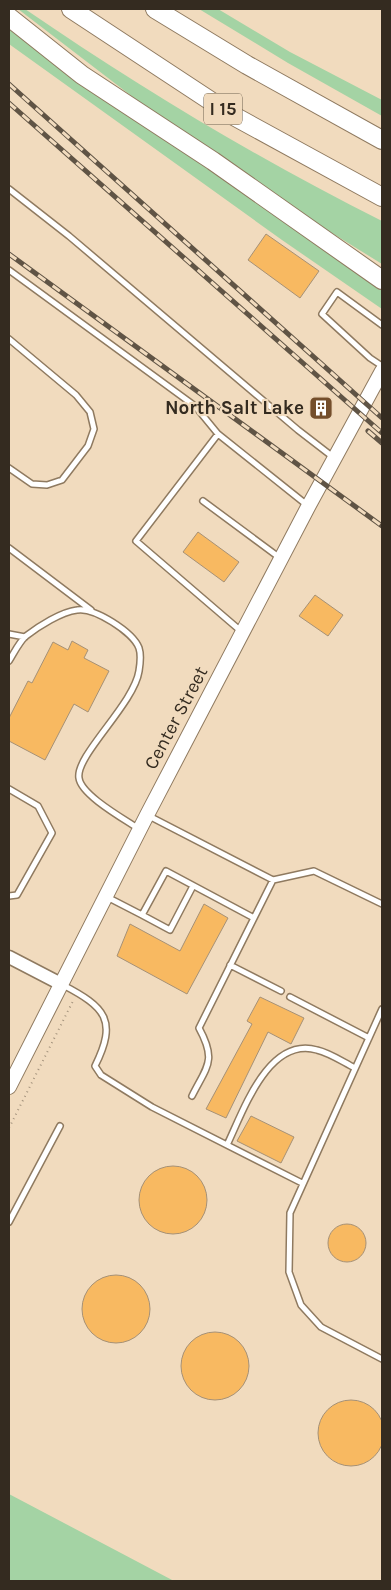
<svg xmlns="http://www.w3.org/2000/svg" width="391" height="1590" font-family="Karla,sans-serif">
  <rect width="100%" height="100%" fill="#f1dbbe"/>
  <path fill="#a4d3a4" d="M18 9H25C139 87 258 159 382 221V264L264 191 155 114Z
    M199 9H218L290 52 382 100V116L288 63Z
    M9 20 177 148 382 286V309L282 240 9 44Z
    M9 1494 174 1581H9Z"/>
  <path fill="#f8b961" stroke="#a69176" d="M266 234 319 271 300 298 248 260Z
    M198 532 239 562 224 582 183 552Z
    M315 595 343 615 328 636 299 616Z
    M72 641 88 650 84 658 109 671 88 712 74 704 45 760 9 741V718L28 681 32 683 53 642 68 650Z
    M204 904 228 918 187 994 117 956 130 924 180 951Z
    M260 997 304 1018 291 1044 268 1032 226 1118 206 1109 252 1024 247 1021Z
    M251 1116 294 1137 281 1163 237 1141Z
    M139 1200a34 34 0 1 1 68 0a34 34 0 1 1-68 0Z
    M328 1243a19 19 0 1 1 38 0a19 19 0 1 1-38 0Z
    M82 1309a34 34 0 1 1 68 0a34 34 0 1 1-68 0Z
    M181 1366a34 34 0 1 1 68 0a34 34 0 1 1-68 0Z
    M318 1433a33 33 0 1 1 66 0a33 33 0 1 1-66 0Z"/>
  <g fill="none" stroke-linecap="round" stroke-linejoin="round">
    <g stroke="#8f7a60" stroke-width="8">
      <path id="service" d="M9 189 69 236 298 430 333 457
        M9 270 195 406 218 434
        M382 325 337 292 322 314 370 358 382 366
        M9 339 76 395 90 412 94 429 88 446 62 480 47 485 32 484 9 468
        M203 501 280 558
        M9 548 91 610
        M242 632 136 541 218 434 307 505
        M9 634 25 637
        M9 661C14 653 19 642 26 636 39 626 61 612 77 610 94 607 133 632 139 648 141 654 140 665 139 671 134 704 75 756 79 778 81 795 124 819 139 829
        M9 789 38 806 52 833 17 895 9 896
        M147 815 273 880 199 1028C217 1061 207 1066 192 1096
        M273 880 314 871 382 904
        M107 897 142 915 166 871 254 918
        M142 915 170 930 193 886
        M230 965 281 991
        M63 985C105 1007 118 1020 95 1066L101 1075 152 1107 302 1183
        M290 997 369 1038
        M382 1009 290 1213 289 1272 301 1305 321 1327 382 1359
        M227 1145C243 1112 268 1036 317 1050 330 1053 343 1062 355 1068
        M9 1222 60 1126"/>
    </g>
    <g stroke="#8f7a60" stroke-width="15">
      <path id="tertiary" d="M9 957 61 984"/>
    </g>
    <g stroke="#8f7a60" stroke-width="16">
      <path id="secondary" d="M9 1087 147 815 308 507 382 371"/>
    </g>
    <g stroke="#8f7a60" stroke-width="20">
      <path id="motorway" d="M71 9 232 115 382 197
        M155 9 247 65 382 140
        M9 17 82 75 213 161 382 280"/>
    </g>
    <path stroke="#a4937d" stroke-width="2" stroke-dasharray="1 4" stroke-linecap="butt" d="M9 1128 73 1001"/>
    <use href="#service" stroke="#fff" stroke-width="5"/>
    <use href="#tertiary" stroke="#fff" stroke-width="12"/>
    <use href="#secondary" stroke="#fff" stroke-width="14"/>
    <use href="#motorway" stroke="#fff" stroke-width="18"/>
    <g stroke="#605445" stroke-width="5">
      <path id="rail" d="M9 84 382 418
        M9 103 382 433
        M9 254 382 526
        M368 431 382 443"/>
    </g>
    <use href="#rail" stroke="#f1dbbe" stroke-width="3" stroke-dasharray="9" stroke-linecap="butt"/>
  </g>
  <defs>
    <g id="building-square" transform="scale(1.25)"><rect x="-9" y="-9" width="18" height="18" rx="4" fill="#744e2b" stroke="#f1dbbe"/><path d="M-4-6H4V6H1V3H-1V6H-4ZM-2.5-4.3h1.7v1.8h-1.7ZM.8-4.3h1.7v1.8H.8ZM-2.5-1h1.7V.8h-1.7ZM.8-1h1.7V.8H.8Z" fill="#fff"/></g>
  </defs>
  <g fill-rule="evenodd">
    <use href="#building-square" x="321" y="408"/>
  </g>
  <g text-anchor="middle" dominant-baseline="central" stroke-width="4.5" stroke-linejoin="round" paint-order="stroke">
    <rect fill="#f1dbbe" stroke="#6d604f" stroke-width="1" x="204" y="93.5" width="38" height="31" rx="4"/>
    <g font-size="18" font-weight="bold" fill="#342b20">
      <text x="223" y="109">I 15</text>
    </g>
    <g font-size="19" font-weight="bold" fill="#342b20" stroke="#f1dbbe" text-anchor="end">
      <text x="304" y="408">North Salt Lake</text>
    </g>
    <g font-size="19" fill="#342b20" stroke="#f1dbbe">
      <text transform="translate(176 718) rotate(-62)">Center Street</text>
    </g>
  </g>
  <rect width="391" height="1590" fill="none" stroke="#342b20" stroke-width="20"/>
</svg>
